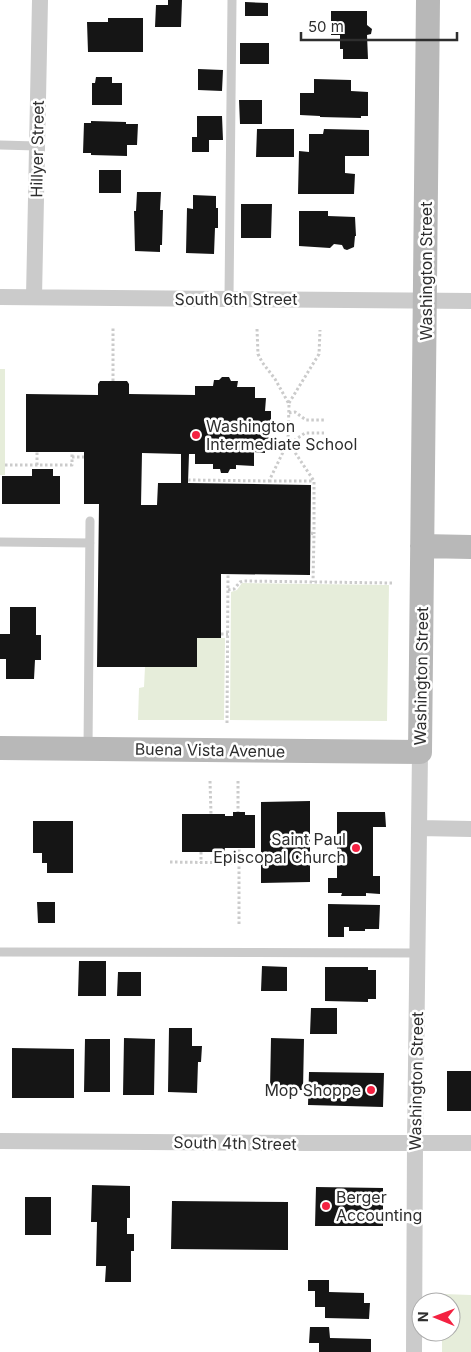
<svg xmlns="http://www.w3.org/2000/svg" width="471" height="1352" font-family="Inter,sans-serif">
  <rect width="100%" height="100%" fill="#fff"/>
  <path fill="#e6edda" d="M0 369H5V475H0Z
    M242 583 389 585 387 721 230 720 231 592 237 590Z
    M197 638H225L224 720H138L139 688 144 687 145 667H197Z
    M443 1294 471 1295V1352H442V1332H451V1302H442Z"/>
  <path fill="#151515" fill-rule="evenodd" d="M168 0H182L181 27H155L156 5H168Z
    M245 2 268 3V16H245Z
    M331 11H367V25L372 29 371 34 367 35 368 59H343V49H340V35H331Z
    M108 18H143V52H88L87 22H108Z
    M240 43H269V64H240Z
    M198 69 223 70 222 91 198 90Z
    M96 77H112V83H122V105H92V83H95Z
    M314 79 351 80V91L368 92V116H361V118L320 117V116L300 115V93H314Z
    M239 100H262V124H240Z
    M197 116H222L223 140H209V152H192V137H197Z
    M91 121 126 122V124H138L137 145H127V156L91 155V153H83L84 123H91Z
    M257 129H294V157H256Z
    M324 129 369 130V156H345V173L355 174 354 194H298L299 151 309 152V134H323Z
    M99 170H121V193H99Z
    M137 192H161L160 210H163L162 245H160V252L135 251 134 211H136Z
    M193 195 216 196V208H218V228H215L214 254 186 253 187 208 193 209Z
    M241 204H272L271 238H241Z
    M299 211H328V216L355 217 356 236H355L354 247 347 250 344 249 342 245 334 244 330 248 299 246Z
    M222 377H229L231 381H238L237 387H255V398H266L265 411H271V440H265V453L254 452V466L236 465V469H230L228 473H221L220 469H213V464H195V454H189L188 483 311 485 310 575 221 574V638H197V667H97L99 504H84V452H26V394L98 395V384L100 381H127L129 384V394L195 395V386H213L214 380H219ZM142 453 181 454V483H158L157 505H141Z
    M32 469H53V476H60V504H2V476H32Z
    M10 607H36V635H41V660H35L34 679H6V659H0V634H10Z
    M310 801V882L261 883V802Z
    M233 812H245V815H255V848H225L224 852H182V814H225V816H233Z
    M337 812H385L386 827H373V876H380V894L366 893V896H341L342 893H328V878H337Z
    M33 821H73V873H47V863H42V853H33Z
    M37 902H55V923H38Z
    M328 904 380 905 379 929H365V931H349V927H344V937H328Z
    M79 961H106V996H78Z
    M262 966 287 967V991H261Z
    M325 967H368V970H376V999H368V1002L325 1001Z
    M118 972H141V996H117Z
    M311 1008H337V1034H310Z
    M169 1028H192V1046H202L201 1062H198L197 1093 168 1092Z
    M124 1038 155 1039 154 1095H123Z
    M271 1038 304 1039 303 1090 270 1089Z
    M85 1039H110V1092H84Z
    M12 1048 74 1049V1098H12Z
    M447 1071H471V1111H447Z
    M309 1072 384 1073 383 1107 308 1105Z
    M92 1185 130 1186V1218H127V1234H134V1251H131V1282H105L106 1266H96L97 1222H91Z
    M316 1187 383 1188V1226H315Z
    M25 1197H51V1235H25Z
    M172 1201 288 1202V1250L171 1249Z
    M308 1280H329V1292L364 1293V1303H370L369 1319 325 1318V1307H315V1291H308Z
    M310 1327H329L330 1338 371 1339V1352H319V1343H309Z"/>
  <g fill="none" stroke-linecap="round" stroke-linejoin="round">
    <path stroke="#cbcbcb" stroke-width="3" stroke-dasharray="2.5 2.5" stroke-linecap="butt" d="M257 329 258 354 262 362 275 379 289 404 288 442 314 481V534
      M113 381V328
      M289 403 319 354 320 330
      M289 413 295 412 306 420H324
      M271 426H289
      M289 439 295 440 305 433H324
      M72 457H84
      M5 465H72V452
      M37 465V452
      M188 480 269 481 288 442
      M269 481H313
      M311 533 314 534 313 582
      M228 590 234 589 240 582 244 581 392 583
      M221 634H228
      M227 723 228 574
      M210 781 211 814
      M238 781V812
      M201 852V863
      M170 862 239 863V848
      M239 924V863"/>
    <path stroke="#cbcbcb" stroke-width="9" d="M0 145 37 146
      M229 298 232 0
      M0 542 90 543
      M88 748 90 521
      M0 952 417 953"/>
    <path stroke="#cbcbcb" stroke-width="16" d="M0 297 471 301
      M34 297 40 0
      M419 828 471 829
      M0 1141 311 1143H471
      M414 1352 415 1143 420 752"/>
    <path stroke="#b8b8b8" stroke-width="24" d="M422 546 471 547
      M0 748 420 752 428 0"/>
  </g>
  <g fill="#f42141" stroke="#fff" stroke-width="2">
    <circle cx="196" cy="435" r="5"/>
    <circle cx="356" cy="848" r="5"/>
    <circle cx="371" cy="1090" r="5"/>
    <circle cx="326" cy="1206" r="5"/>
  </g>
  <g text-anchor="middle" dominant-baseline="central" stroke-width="5" stroke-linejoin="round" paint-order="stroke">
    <g font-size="16" fill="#2e2e2e" stroke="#fff">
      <text transform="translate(37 149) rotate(-89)">Hillyer Street</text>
      <text transform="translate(426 271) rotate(-90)">Washington Street</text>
      <text x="236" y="299">South 6th Street</text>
      <text transform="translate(421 676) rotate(-89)">Washington Street</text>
      <text transform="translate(210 750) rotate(1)">Buena Vista Avenue</text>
      <text transform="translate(416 1081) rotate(-89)">Washington Street</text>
      <text transform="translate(235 1143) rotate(1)">South 4th Street</text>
    </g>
    <g font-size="16" fill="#2e2e2e" stroke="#fff" text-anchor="start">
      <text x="206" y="426">Washington<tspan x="206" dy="18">Intermediate School</tspan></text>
      <text x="346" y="839" text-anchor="end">Saint Paul<tspan x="346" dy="18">Episcopal Church</tspan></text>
      <text x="361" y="1090" text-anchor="end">Mop Shoppe</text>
      <text x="336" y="1197">Berger<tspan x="336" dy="18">Accounting</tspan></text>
    </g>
  </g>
  <g transform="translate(436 1317) rotate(271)"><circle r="24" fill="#ffffff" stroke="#ababab"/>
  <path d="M0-4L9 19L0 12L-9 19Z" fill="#f42141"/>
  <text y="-8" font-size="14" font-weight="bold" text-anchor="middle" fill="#2e2e2e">N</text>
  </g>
  <path d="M301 32v8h156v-8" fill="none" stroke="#2e2e2e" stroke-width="2.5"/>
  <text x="308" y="32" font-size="15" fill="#2e2e2e" stroke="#ffffff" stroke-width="4" paint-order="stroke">50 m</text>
</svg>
